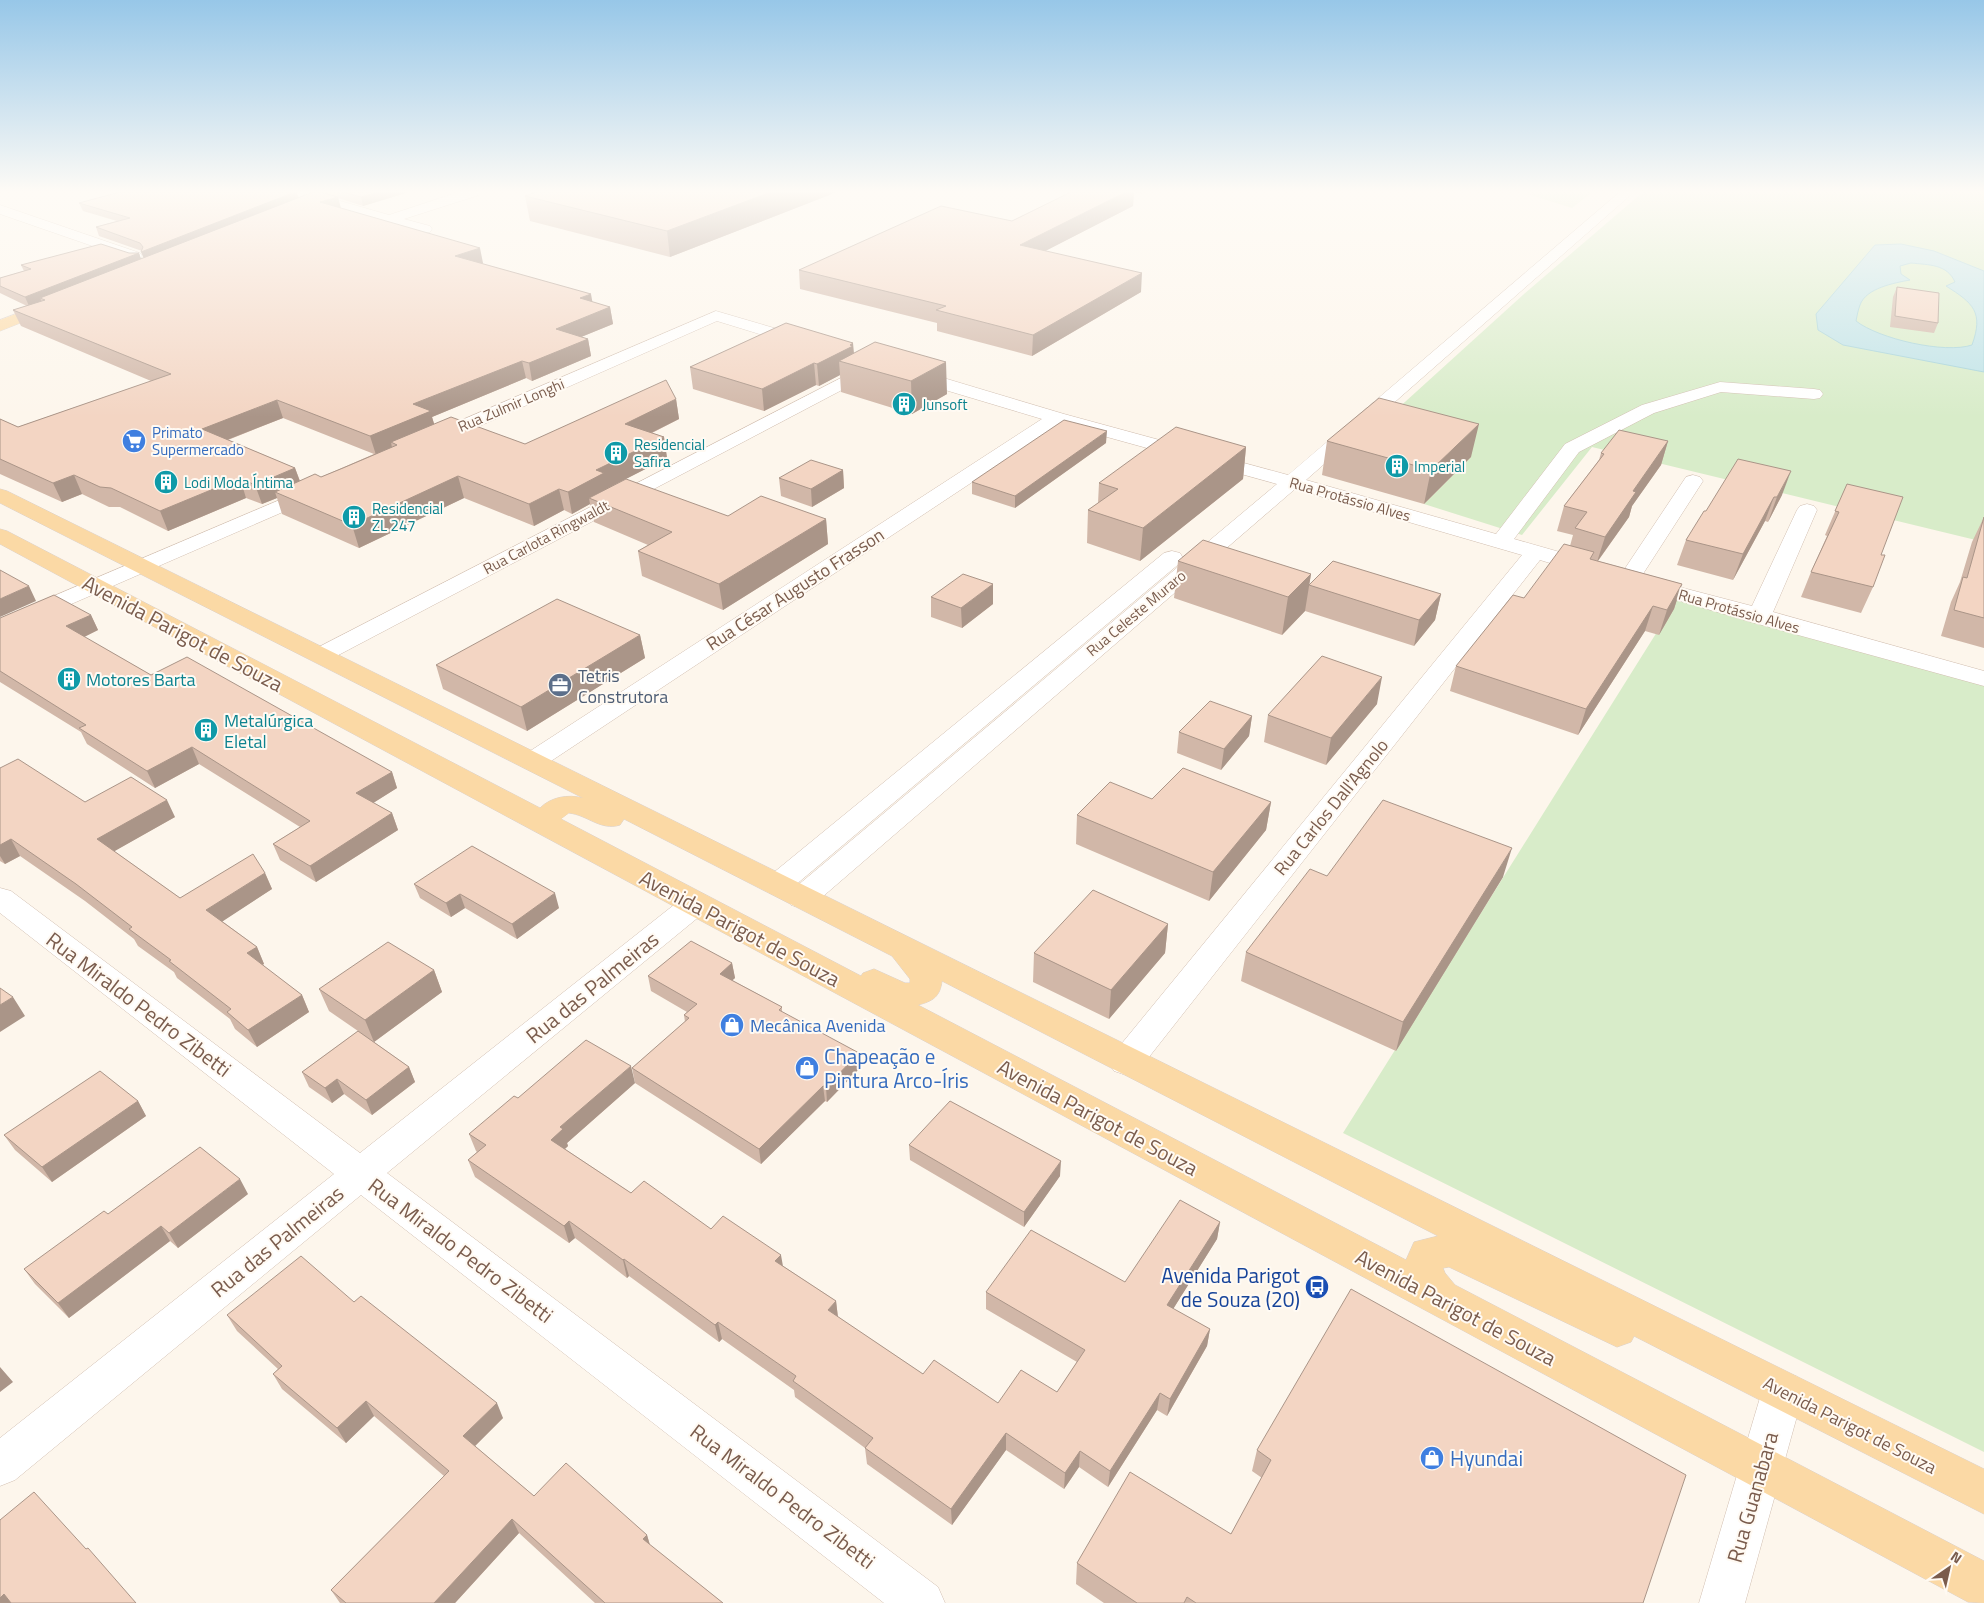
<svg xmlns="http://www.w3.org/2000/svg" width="1984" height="1603" font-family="'Titillium Web',sans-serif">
  <rect width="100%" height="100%" fill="#fdf6ec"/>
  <path fill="#d8ecc9" d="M1521 192H1592L1572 208Z
    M1643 192H1984V542L1592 447 1522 535 1424 504 1471 457 1373 431 1524 294Z
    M1677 600 1984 686V1452L1343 1133Z"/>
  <path fill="#bfe3e8" stroke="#a5d3da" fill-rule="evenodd" d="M1901 244 1934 251 1984 271V372L1843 345 1818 330 1816 314 1875 245ZM1911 263C1929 265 1947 264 1955 282L1946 286C1973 303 1984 312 1972 345 1945 354 1879 339 1856 321 1857 316 1858 310 1860 305 1866 288 1894 283 1910 280L1901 274 1900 266Z"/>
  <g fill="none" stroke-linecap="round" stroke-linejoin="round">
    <g stroke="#d1beb0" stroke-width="1">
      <path id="minor" d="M287 192H309L389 215 459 192H480L479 195 404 219 430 226 432 229 430 232 425 233 288 195Z
        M1620 192H1634L1306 480 1496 534 1565 444 1642 405 1720 382 1814 389 1820 390 1823 394 1820 398 1814 399 1721 392 1654 413 1579 452 1514 539 1598 563 1601 568 1598 573 1590 575 1540 560 1138 1071 1126 1075 1114 1071 1109 1062 1114 1053 1522 555 1295 489 813 905 802 908 791 905 787 898 791 891 1277 484 1060 424 542 767 533 769 524 767 520 761 524 755 1042 419 905 378 902 374 905 370 911 369 917 370 1064 414 1288 475Z
        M0 205 140 253 142 256 140 259H130L0 214Z
        M716 311 808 338 810 342 808 346 802 347 717 321 441 443 434 445 427 443 425 439 427 435Z
        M872 362 878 363 881 367 878 371 329 660 321 662 313 660 309 655 313 650Z
        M1693 475 1700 477 1703 481 1641 577 1752 606 1797 510 1800 506 1807 504 1814 506 1817 510 1773 612 1984 671V686L1751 622 1636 588 1634 584H1621L1618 579 1686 477Z
        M315 485 322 487 325 491 322 495 0 635V619Z
        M1172 551 1180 553 1183 558 1180 563 787 892 777 895 767 892 762 885 767 878 1164 553Z
        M0 888 11 891 360 1153 684 897 695 894 706 897 710 904 706 911 387 1173 938 1587 945 1603H884L361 1195 15 1480 0 1486V1438L334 1174 0 913Z
        M1783 1371 1798 1377 1804 1391 1745 1603H1699L1762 1391 1768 1377Z"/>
    </g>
    <g stroke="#dad1cd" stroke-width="1">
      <path id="primary" d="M324 192H343L342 195 302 211H292L290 208 292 205Z
        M52 300 58 302 60 305 58 308 0 331V320Z
        M0 489 7 491 1984 1469V1514L1634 1336 1631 1342 1617 1347 1449 1267 1443 1268 1445 1273 1455 1285 1984 1561V1603L1968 1602 0 544V529L7 531 540 808C551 797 568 794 583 798L0 503ZM569 813C588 815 600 831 620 825L624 819 892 956 910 979V983H905L874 969 863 973 861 976 561 819ZM942 981 1438 1236 1414 1242 1406 1260 918 1005C933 1001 940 997 942 981Z"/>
    </g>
    <use href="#minor" fill="#fff" fill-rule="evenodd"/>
    <use href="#primary" fill="#fbd9a5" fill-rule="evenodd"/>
  </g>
  <path fill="#d1b7a8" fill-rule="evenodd" d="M337 192H406V193L363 206 338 198Z
    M536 192H837L670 257 530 221 525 196Z
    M1071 192H1144L1141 194 1134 192 1133 206 1045 251 1141 292 1032 356 937 331V323L800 289 799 270 1012 221Z
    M298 198 341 208 483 263V264L592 302 610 307 613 324 581 337 588 339 591 356 532 381 526 378 432 417 434 424 525 444 676 399 679 419 652 433 664 437 667 458 607 488 728 516 826 519 828 544 723 610 642 576 638 551 648 545 594 522 590 504 572 514 564 510 534 526 464 498 359 548 282 514 277 498 262 504 246 498 168 531 120 507H109L82 494 62 502 0 474V419L18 427 151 381 21 326 13 310 27 306 0 293V278L24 271 21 265 129 253H139L141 259 144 258 142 251 99 236 96 227 117 221 83 211 79 203ZM283 418 374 454 321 477 300 481 295 468 228 440Z
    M1897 287 1938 323 1934 333 1890 327 1893 297Z
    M854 353 947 394 912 414 841 392 840 375 819 386 816 385 764 411 693 389 690 367Z
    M1327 441 1471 457 1424 504 1322 475Z
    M1668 441 1661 465 1632 506 1629 517 1598 561 1682 584 1674 609 1659 635 1645 631 1578 735 1450 691 1456 666 1524 598 1570 546 1573 535 1557 531 1564 506 1599 460 1601 453Z
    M1106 443 1015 508 972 494V482Z
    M1246 447 1243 479 1140 561 1087 543 1088 510 1098 503 1099 483Z
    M843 470 844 488 812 507 781 496 779 478Z
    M1847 484 1881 555 1873 587 1861 613 1801 597 1811 572 1827 536 1825 535Z
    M1782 495 1768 522 1765 521 1733 580 1677 565 1686 540 1706 511Z
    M1984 517V648L1941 636 1951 602 1960 582 1972 542Z
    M1178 561 1311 574 1309 585 1441 594 1435 620 1414 646 1305 611 1282 635 1174 598Z
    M931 597 993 604 962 628 931 617Z
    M91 615 98 630 84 637 151 675 392 772 397 788 373 803 392 813 398 830 316 882 280 860 273 844 300 827 199 764 155 788 87 744 81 732 0 682V618Z
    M640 635 645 658 527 731 443 689 436 665Z
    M1377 704 1326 765 1264 742 1268 715Z
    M1252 716 1249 736 1221 770 1177 753 1179 732Z
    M0 768 85 802 175 817 114 851 180 898 265 873 272 889 222 921 257 947 264 964 262 965 302 995 309 1012 257 1047 235 1029 230 1019 177 978 174 972 138 946 134 939 85 901 20 856 5 864 0 861Z
    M1152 799 1271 802 1266 830 1209 901 1076 844 1077 815Z
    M1327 876 1503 877 1396 1051 1241 981 1246 952Z
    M414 884 559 908 517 939 465 908 451 917 420 898Z
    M1168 924 1165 953 1109 1019 1033 982 1034 953Z
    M732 963 735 978 732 980 782 1007V1012L860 1068 827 1102 825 1101 761 1164 635 1083 632 1068 685 1022 684 1015 687 1012 651 991 648 976Z
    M434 970 442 992 374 1042 409 1067 415 1082 372 1115 344 1094 332 1103 309 1087 302 1072 358 1031 329 1011 319 989Z
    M635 1083 567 1143 568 1146 565 1149 631 1193 711 1229 783 1266 836 1301 838 1317 923 1374 998 1403 1057 1392 1077 1362 986 1309V1292L1125 1282 1220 1222 1217 1239 1173 1309 1210 1329 1207 1346 1167 1416 1157 1410 1108 1487 1079 1467 1064 1489 1006 1450 952 1525 867 1464 865 1448 795 1397 794 1390 722 1339 719 1342 629 1276 627 1278 575 1238 569 1243 475 1177 468 1160 477 1152 476 1151 469 1134 518 1098Z
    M138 1101 146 1116 52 1182 15 1150 4 1135Z
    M909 1145 1060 1176 1024 1227 910 1160Z
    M248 1194 178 1248 170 1241 69 1318 35 1284 24 1269 108 1214Z
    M354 1302 503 1418 475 1446 534 1496 647 1535 650 1545 723 1603H595L519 1533 455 1603H340L331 1590 444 1476 374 1416 346 1443 282 1389 273 1374 278 1369 237 1331 227 1315Z
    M1257 1450 1643 1603H1104L1076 1584 1077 1563 1231 1534 1262 1478 1252 1471Z"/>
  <path fill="#aa9588" d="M295 192H297L299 200 145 261 141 252Z
    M378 192H406V193L363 206 361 197Z
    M771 192H837L670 257 667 231Z
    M1126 192H1134L1133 206 1020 264V245Z
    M338 197 342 212 320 202Z
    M480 248 483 263 459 272 455 256Z
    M139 253 142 262 40 298 42 302 29 306 25 297Z
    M1142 273 1141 292 1032 356 1033 335Z
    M591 294 594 311 580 298Z
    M610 307 613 324 559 346 556 329Z
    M588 339 591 356 532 381 529 363Z
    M853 343 855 364 839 361 840 375 819 386 817 364Z
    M522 361 526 378 432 417 436 430 397 445 391 442 392 448 376 455 370 436 413 404Z
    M946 362 947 394 912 414 911 381Z
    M814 363 816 385 764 411 762 389Z
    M676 399 679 419 629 444 625 424Z
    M277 400 283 418 209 447 202 429Z
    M1479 424 1471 457 1424 504 1431 470Z
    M1107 431 1106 443 1015 508V496Z
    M664 437 667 458 589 498 590 504 572 514 568 492 596 470Z
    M1668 441 1661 465 1632 506 1629 517 1597 562 1605 537 1633 491Z
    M1246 447 1243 479 1140 561 1143 528Z
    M295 468 302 487 275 492 277 498 262 504 255 485Z
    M843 470 844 488 812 507 811 489Z
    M1791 471 1782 495 1768 522 1777 497Z
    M74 475 82 494 62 502 53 483Z
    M458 476 464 498 359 548 352 525Z
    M240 478 246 498 168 531 160 511Z
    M559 489 564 510 534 526 529 504Z
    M1774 497 1765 521 1733 580 1743 554Z
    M826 519 828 544 723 610 719 584Z
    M1311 574 1305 611 1282 635 1288 597Z
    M993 584V604L962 628 961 608Z
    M1682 584 1674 609 1659 635 1667 610Z
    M29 586 36 601 0 617V599Z
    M1441 594 1435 620 1414 646 1419 620Z
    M1653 606 1645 631 1578 735 1586 709Z
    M91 615 98 630 74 642 66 626Z
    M640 635 645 658 527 731 521 707Z
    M1382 677 1377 704 1326 765 1331 738Z
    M1252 716 1249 736 1221 770 1224 749Z
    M192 747 199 764 155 788 147 771Z
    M392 772 397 788 362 810 356 793Z
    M167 800 175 817 106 856 97 839Z
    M1271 802 1266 830 1209 901 1213 872Z
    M392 813 398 830 316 882 310 866Z
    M11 839 20 856 5 864 0 856V845Z
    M1512 848 1503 877 1396 1051 1403 1022Z
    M265 873 272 889 214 927 206 910Z
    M555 893 559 908 517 939 512 924Z
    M460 894 465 908 451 917 446 903Z
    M1168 924 1165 953 1109 1019 1111 990Z
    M257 947 264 964 254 970 247 953Z
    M732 963 735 978 723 989 720 974Z
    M434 970 442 992 374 1042 365 1020Z
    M302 995 309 1012 257 1047 248 1030Z
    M13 997 25 1016 0 1032V1005Z
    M859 1053 860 1068 827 1102 826 1087Z
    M631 1066 635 1083 567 1143 568 1146 556 1157 551 1140 560 1127Z
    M409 1067 415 1082 372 1115 366 1100Z
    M337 1079 344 1094 332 1103 325 1088Z
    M823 1086 825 1101 761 1164 759 1149Z
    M138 1101 146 1116 52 1182 42 1167Z
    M1061 1161 1060 1176 1024 1227V1212Z
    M240 1179 248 1194 178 1248 169 1233Z
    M569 1221 575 1238 569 1243 564 1226Z
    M1220 1222 1217 1239 1165 1322 1167 1305Z
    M161 1226 170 1241 69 1318 58 1303Z
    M781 1255 784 1272 775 1261Z
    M624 1259 629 1276 627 1278 623 1260Z
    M836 1301 838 1318 828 1310Z
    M718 1322 722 1339 719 1342 715 1325Z
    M1210 1329 1207 1346 1167 1416 1170 1399Z
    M0 1367 13 1382 0 1392Z
    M1160 1393 1157 1410 1108 1487 1110 1471Z
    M366 1401 374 1416 346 1443 337 1428Z
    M497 1403 503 1418 470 1451 463 1436Z
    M1006 1433V1450L952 1525 951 1509Z
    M1080 1451 1079 1467 1064 1489 1065 1473Z
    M512 1519 519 1533 455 1603H434Z
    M647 1535 651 1549 643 1539Z
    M4 1594 13 1603H0V1598Z"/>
  <path fill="#f3d5c3" stroke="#aa9588" d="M120 192H295L141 252 143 247 140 243 96 227 130 218 79 203Z
    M313 192H320L338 197 320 202 480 248 455 256 591 294 580 298 610 307 556 329 588 339 529 363 522 361 413 404 431 411 370 436 277 400 202 429 295 468 255 485 240 478 160 511 111 488 100 487 74 475 53 483 0 459V419L18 427 171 374 13 310 45 300 40 298Z
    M343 192H378L361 197Z
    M536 192H771L667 231 525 196Z
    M1071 192H1126L1020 245 1142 273 1033 335 936 310 946 306 799 270 941 206 1012 221Z
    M101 244 129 253H139L25 297 0 286V278L31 269 21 265Z
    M1897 287 1939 293 1938 323 1895 316Z
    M786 323 853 343 850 345 853 346 817 364 814 363 762 389 690 367Z
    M875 342 946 362 911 381 839 361Z
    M666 380 676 399 625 424 664 437 596 470 604 473 568 492 559 489 529 504 458 476 352 525 275 492 315 474 321 477 343 468 397 445 391 442 451 417 525 444Z
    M1379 398 1479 424 1431 470 1327 441Z
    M1064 420 1107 431 1015 496 972 482Z
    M1176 427 1246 447 1143 528 1088 510 1118 489 1099 483Z
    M1619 430 1668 441 1633 491 1636 492 1605 537 1575 528 1587 512 1564 506 1604 454 1601 453Z
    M1738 459 1791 471 1777 497H1774L1743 554 1686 540 1704 511H1706Z
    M811 460 843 470 811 489 779 478Z
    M626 479 728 516 761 496 826 519 719 584 638 551 672 532 589 498Z
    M1847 484 1903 497 1881 555H1885L1873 587 1811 572 1839 512 1835 511Z
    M1984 517V618L1954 610 1963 577 1967 578Z
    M1203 540 1311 574 1288 597 1178 561Z
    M1564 544 1594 552 1590 559 1682 584 1667 610 1653 606 1586 709 1456 666 1513 595 1524 598Z
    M1333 561 1441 594 1419 620 1309 585Z
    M0 570 29 586 0 599Z
    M963 574 993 584 961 608 931 597Z
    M54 595 91 615 66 626 151 675 187 657 392 772 356 793 392 813 310 866 273 844 310 821 192 747 147 771 79 728 86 725 0 671V618Z
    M557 599 640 635 521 707 436 665Z
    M1322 656 1382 677 1331 738 1268 715Z
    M1210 701 1252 716 1224 749 1179 732Z
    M18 759 85 802 131 777 167 800 97 839 180 898 253 854 265 873 206 910 257 947 247 953 302 995 248 1030 227 1012 231 1009 169 961 171 960 129 929 132 927 76 884 11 839 0 845V768Z
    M1183 768 1271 802 1213 872 1077 815 1110 782 1152 799Z
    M1383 800 1512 848 1403 1022 1246 952 1310 869 1327 876Z
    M472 846 555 893 512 924 460 894 446 903 414 884Z
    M1093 890 1168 924 1111 990 1034 953Z
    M691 941 732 963 720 974 782 1007 779 1010 859 1053 826 1087 823 1086 759 1149 632 1068 689 1018 684 1015 697 1004 648 976Z
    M388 942 434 970 365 1020 319 989Z
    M0 988 13 997 0 1005Z
    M358 1031 409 1067 366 1100 337 1079 325 1088 302 1072Z
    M586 1040 631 1066 560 1127 563 1129 551 1140 631 1193 644 1181 711 1229 723 1216 781 1255 775 1261 836 1301 828 1310 923 1374 934 1360 998 1403 1021 1370 1057 1392 1085 1350 986 1292 1031 1230 1125 1282 1180 1200 1220 1222 1167 1305 1210 1329 1170 1399 1160 1393 1110 1471 1080 1451 1065 1473 1006 1433 951 1509 865 1448 873 1438 793 1381 796 1376 718 1322 715 1325 624 1259 623 1260 569 1221 564 1226 468 1160 486 1145 469 1134 514 1096 518 1098Z
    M100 1071 138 1101 42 1167 4 1135Z
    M950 1101 1061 1161 1024 1212 909 1145Z
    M200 1147 240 1179 169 1233 161 1226 58 1303 24 1269 104 1211 108 1214Z
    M301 1256 354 1302 361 1296 497 1403 463 1436 534 1496 566 1463 647 1535 643 1539 723 1603H605L512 1519 434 1603H346L331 1590 449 1471 366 1401 337 1428 273 1374 282 1366 227 1315Z
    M1351 1289 1686 1475 1643 1603H1196L1187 1597 1184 1603H1137L1077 1563 1130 1472 1231 1534 1271 1460 1257 1450Z
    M34 1492 86 1549 88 1548 136 1603H11L4 1594 0 1598V1520Z"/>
  <linearGradient id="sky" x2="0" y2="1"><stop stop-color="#97c7e8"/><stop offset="0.46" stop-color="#fefbf6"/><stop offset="1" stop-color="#fefbf6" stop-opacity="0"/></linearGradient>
  <rect width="1984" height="417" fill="url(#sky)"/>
  <defs>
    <g id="building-disc" transform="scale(1.25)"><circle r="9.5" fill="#0f9aa8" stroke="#fffaf3"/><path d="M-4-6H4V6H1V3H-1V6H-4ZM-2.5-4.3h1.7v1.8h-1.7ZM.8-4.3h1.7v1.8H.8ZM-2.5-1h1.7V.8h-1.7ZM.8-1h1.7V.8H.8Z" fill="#fff"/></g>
    <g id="supermarket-disc" transform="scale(1.25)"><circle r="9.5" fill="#3f7fe0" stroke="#fffaf3"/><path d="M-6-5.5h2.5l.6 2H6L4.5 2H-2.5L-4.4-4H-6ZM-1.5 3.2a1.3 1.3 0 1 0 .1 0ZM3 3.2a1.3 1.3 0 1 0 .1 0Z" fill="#fff"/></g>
    <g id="office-disc" transform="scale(1.25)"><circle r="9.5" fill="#5c6f8a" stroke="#fffaf3"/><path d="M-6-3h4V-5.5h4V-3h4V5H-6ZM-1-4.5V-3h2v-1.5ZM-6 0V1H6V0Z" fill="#fff"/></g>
    <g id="shop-disc" transform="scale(1.25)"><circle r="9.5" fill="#3f7fe0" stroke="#fffaf3"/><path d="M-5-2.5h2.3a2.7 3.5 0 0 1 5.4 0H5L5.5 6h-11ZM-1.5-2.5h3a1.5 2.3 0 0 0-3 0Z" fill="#fff"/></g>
    <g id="bus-disc" transform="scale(1.25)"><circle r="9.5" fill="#1a4fb4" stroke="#fffaf3"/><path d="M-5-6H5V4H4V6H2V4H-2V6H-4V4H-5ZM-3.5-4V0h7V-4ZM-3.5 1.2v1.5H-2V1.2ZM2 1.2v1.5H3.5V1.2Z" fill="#fff"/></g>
  </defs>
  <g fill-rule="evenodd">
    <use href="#building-disc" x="904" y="404"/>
    <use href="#supermarket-disc" x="134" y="441"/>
    <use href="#building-disc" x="616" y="453"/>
    <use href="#building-disc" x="1397" y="466"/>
    <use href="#building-disc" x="166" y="482"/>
    <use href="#building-disc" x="354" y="517"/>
    <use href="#building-disc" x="69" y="679"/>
    <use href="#office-disc" x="560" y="685"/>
    <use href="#building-disc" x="206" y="730"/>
    <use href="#shop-disc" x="732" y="1025"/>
    <use href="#shop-disc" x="807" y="1068"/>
    <use href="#bus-disc" x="1317" y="1287"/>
    <use href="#shop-disc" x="1432" y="1458"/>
  </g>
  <g text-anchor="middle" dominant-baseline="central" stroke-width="4" stroke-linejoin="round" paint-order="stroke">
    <g font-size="15" fill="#0d838f" stroke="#fffaf3" text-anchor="start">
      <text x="922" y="404">Junsoft</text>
      <text x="634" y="444">Residencial<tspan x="634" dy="17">Safira</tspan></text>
      <text x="1414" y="466">Imperial</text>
      <text x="184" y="482">Lodi Moda Íntima</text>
      <text x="372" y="508">Residencial<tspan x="372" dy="17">ZL 247</tspan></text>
    </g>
    <g font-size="15" fill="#7a5c4d" stroke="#fffaf3">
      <text transform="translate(511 405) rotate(-23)">Rua Zulmir Longhi</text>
      <text transform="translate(1350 499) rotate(16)">Rua Protássio Alves</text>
      <text transform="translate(546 537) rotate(-28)">Rua Carlota Ringwaldt</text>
      <text transform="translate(1739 611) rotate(16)">Rua Protássio Alves</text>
      <text transform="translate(1136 613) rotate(-40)">Rua Celeste Muraro</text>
    </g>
    <g font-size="15" fill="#366cbe" stroke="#fffaf3" text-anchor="start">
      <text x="152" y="432">Primato<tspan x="152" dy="17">Supermercado</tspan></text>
    </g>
    <g font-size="18" fill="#7a5c4d" stroke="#fffaf3">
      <text transform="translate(795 589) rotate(-33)">Rua César Augusto Frasson</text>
      <text transform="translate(1331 807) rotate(-51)">Rua Carlos Dall'Agnolo</text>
      <text transform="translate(1850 1425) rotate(27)">Avenida Parigot de Souza</text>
    </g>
    <g font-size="18" fill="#4e5e75" stroke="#fffaf3" text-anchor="start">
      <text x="578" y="675">Tetris<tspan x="578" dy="21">Construtora</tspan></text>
    </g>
    <g font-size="18" fill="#0d838f" stroke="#fffaf3" text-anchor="start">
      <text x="86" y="679">Motores Barta</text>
      <text x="224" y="720">Metalúrgica<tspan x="224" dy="21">Eletal</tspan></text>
    </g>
    <g font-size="18" fill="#366cbe" stroke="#fffaf3" text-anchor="start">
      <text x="750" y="1025">Mecânica Avenida</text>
    </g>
    <g font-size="21" fill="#7a5c4d" stroke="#fffaf3">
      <text transform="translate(183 633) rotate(28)">Avenida Parigot de Souza</text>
      <text transform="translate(740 928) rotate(28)">Avenida Parigot de Souza</text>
      <text transform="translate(592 987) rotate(-39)">Rua das Palmeiras</text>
      <text transform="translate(139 1004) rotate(37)">Rua Miraldo Pedro Zibetti</text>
      <text transform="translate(1098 1117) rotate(28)">Avenida Parigot de Souza</text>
      <text transform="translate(277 1241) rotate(-39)">Rua das Palmeiras</text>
      <text transform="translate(461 1250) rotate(37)">Rua Miraldo Pedro Zibetti</text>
      <text transform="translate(1456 1307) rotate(28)">Avenida Parigot de Souza</text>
      <text transform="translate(783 1496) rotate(37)">Rua Miraldo Pedro Zibetti</text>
      <text transform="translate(1752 1497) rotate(-74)">Rua Guanabara</text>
    </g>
    <g font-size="21" fill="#366cbe" stroke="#fffaf3" text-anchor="start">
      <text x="824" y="1056">Chapeação e<tspan x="824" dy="24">Pintura Arco-Íris</tspan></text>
      <text x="1450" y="1458">Hyundai</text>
    </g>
    <g font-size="21" fill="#164399" stroke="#fffaf3" text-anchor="end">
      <text x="1300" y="1275">Avenida Parigot<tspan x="1300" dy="24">de Souza (20)</tspan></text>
    </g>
  </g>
  <g transform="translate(1949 1568) rotate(34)" stroke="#fffaf3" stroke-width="4" paint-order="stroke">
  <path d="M0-4L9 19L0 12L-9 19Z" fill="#7a5c4d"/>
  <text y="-8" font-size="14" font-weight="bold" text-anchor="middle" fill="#7a5c4d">N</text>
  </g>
</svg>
